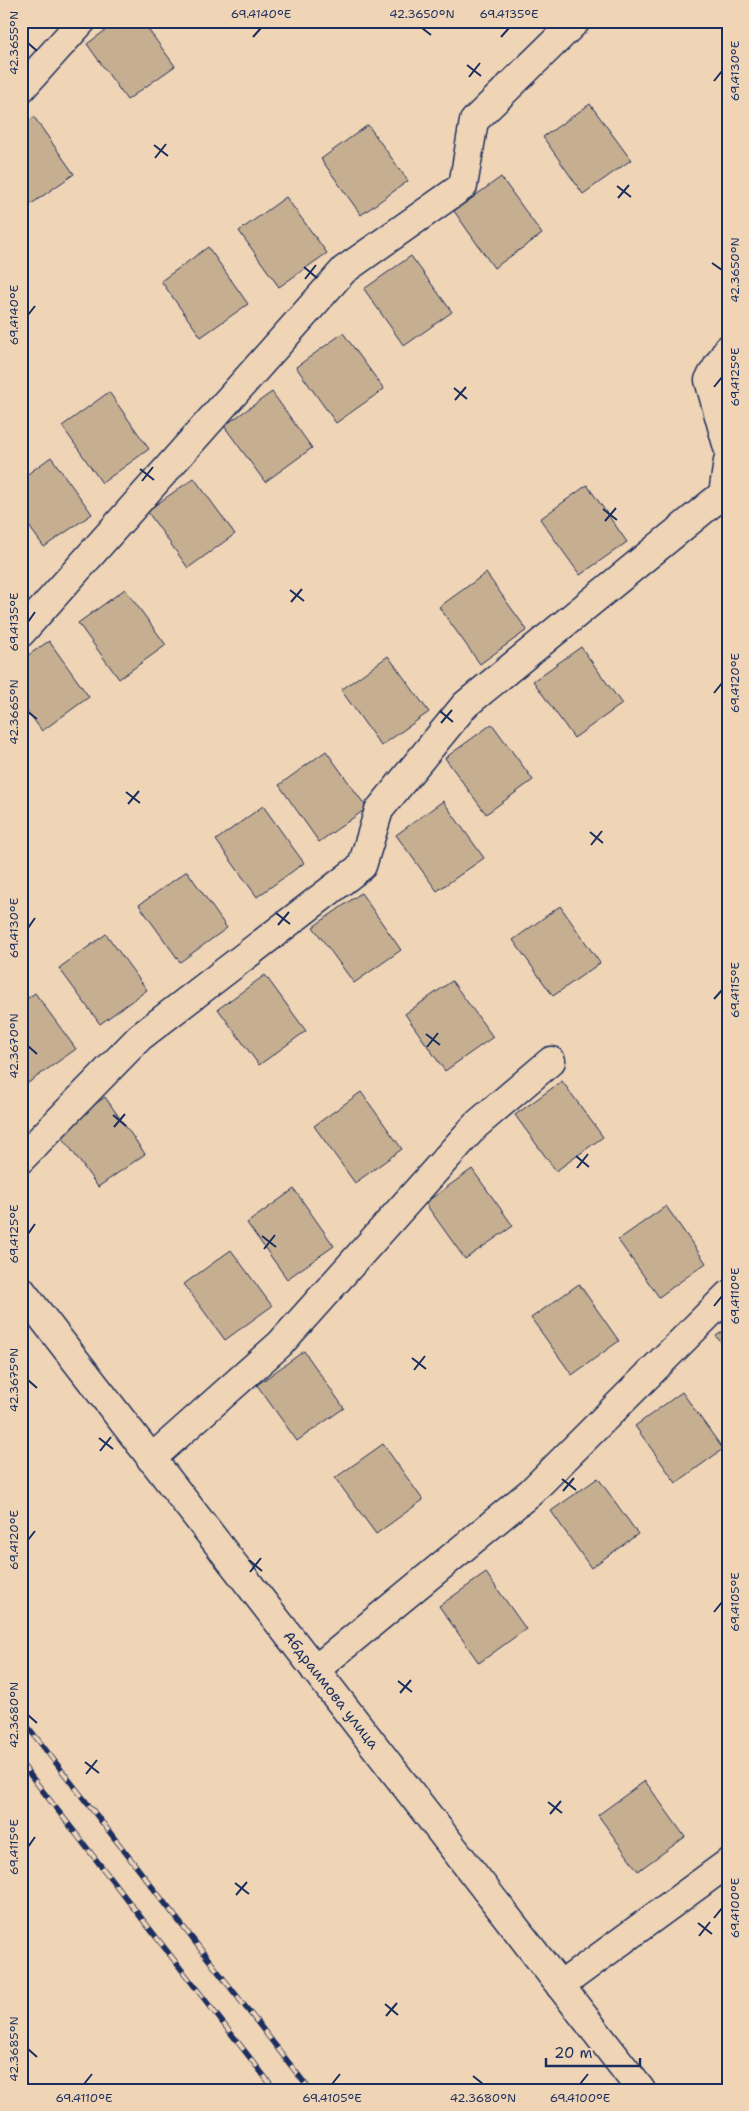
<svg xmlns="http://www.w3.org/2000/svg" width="749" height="2111" font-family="'Shantell Sans',sans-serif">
  <rect width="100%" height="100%" fill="#efd4b6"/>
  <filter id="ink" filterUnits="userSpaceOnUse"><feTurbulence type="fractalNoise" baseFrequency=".02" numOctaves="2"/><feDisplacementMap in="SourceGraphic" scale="10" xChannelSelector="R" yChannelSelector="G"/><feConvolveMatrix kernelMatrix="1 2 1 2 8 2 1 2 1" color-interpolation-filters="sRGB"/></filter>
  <g filter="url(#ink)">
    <path fill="#c6ae90" stroke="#1b2f5e" d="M118 21H142L175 66 127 100 87 44Z
      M590 104 631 160 583 194 543 137Z
      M34 117 74 174 27 207 21 199V126Z
      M368 125 408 181 361 215 321 159Z
      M501 177 542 234 494 268 454 211Z
      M286 197 327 253 279 287 239 231Z
      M208 247 248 304 201 337 161 281Z
      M411 256 452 312 404 346 364 289Z
      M343 333 384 389 336 423 296 367Z
      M109 392 149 449 102 483 62 426Z
      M272 392 312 448 265 482 224 426Z
      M51 457 92 514 44 547 21 515V479Z
      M194 478 235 534 188 568 147 511Z
      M587 485 627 542 580 575 540 519Z
      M486 573 527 630 480 664 439 607Z
      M125 589 166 645 119 679 78 623Z
      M49 641 89 697 42 731 21 702V660Z
      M581 647 622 704 574 738 533 681Z
      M388 656 429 712 381 746 341 690Z
      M492 724 533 780 486 814 445 758Z
      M326 751 367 808 319 842 279 785Z
      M443 801 484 858 437 891 396 835Z
      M263 806 304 863 257 897 216 840Z
      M187 871 227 928 180 962 139 905Z
      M361 893 401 950 354 983 313 927Z
      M560 906 600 963 553 996 513 940Z
      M106 934 147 990 100 1024 59 968Z
      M265 975 306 1031 259 1065 218 1009Z
      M452 981 493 1037 445 1071 405 1014Z
      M35 993 76 1049 28 1083 21 1073V1003Z
      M562 1081 603 1137 556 1171 515 1115Z
      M361 1092 402 1149 355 1183 314 1126Z
      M105 1097 145 1154 98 1187 58 1131Z
      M472 1169 513 1226 465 1259 425 1203Z
      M294 1189 334 1246 287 1279 247 1223Z
      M666 1206 706 1263 659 1297 618 1240Z
      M231 1250 272 1306 225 1340 184 1284Z
      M579 1284 619 1341 572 1375 531 1318Z
      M728 1328V1351L716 1336Z
      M304 1351 344 1408 297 1441 257 1385Z
      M682 1392 723 1449 676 1483 635 1426Z
      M383 1444 423 1500 376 1534 335 1478Z
      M598 1478 638 1534 591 1568 551 1511Z
      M486 1573 526 1629 479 1663 439 1606Z
      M645 1781 685 1837 638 1871 598 1815Z"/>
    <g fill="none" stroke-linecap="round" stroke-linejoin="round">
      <g stroke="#1b2f5e" stroke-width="31">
        <path id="minor" d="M21 89 82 21
          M728 349 709 380 728 448
          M21 633 344 270 463 186 474 121 576 21
          M21 1159 140 1037 362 866 379 810 465 705 723 494 728 461
          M21 1290 641 2090
          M151 1459 280 1344 476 1125 551 1061
          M315 1670 531 1492 728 1295
          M560 1986 728 1863"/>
      </g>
      <use href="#minor" stroke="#efd4b6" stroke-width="28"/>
      <g stroke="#1b2f5e" stroke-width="5.5">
        <path id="rail" d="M21 1718 310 2090
          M21 1763 275 2090"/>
      </g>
      <use href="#rail" stroke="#efd4b6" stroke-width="4" stroke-dasharray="11" stroke-linecap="butt"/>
    </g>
  </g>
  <path fill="none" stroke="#1b2f5e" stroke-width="2" d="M422 28 431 35M253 37 261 28M501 37 509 28M28 43 37 51M467 65 481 76M469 77 480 63M714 81 722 71M154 145 168 156M155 158 166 144M617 186 631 197M618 198 629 185M712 263 722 270M304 267 317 278M305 279 316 265M28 315 35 306M714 387 722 377M454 388 467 399M455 400 466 387M140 469 154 480M142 481 153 467M603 509 617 520M605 521 616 508M290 590 304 601M291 602 302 589M28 622 35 612M714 693 722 683M440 711 453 722M28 712 37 719M441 723 452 710M126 792 140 803M128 804 139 791M590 832 603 843M591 845 602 831M276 913 290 924M278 925 289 912M28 928 35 918M714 999 722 990M426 1034 440 1045M28 1046 37 1054M427 1047 438 1033M113 1115 126 1126M114 1127 125 1114M576 1156 589 1167M577 1168 588 1154M28 1234 35 1224M262 1236 276 1247M264 1249 275 1235M714 1306 722 1296M412 1358 426 1369M414 1370 425 1356M28 1380 37 1388M99 1438 113 1449M100 1451 111 1437M562 1479 576 1490M563 1491 574 1478M28 1540 35 1531M249 1560 262 1571M250 1572 261 1558M714 1612 722 1602M398 1681 412 1692M400 1693 411 1680M28 1715 37 1723M85 1762 99 1773M86 1774 97 1760M548 1802 562 1813M550 1814 561 1801M28 1847 35 1837M235 1883 249 1894M236 1895 247 1882M714 1918 722 1908M698 1923 712 1934M699 1936 710 1922M385 2004 398 2015M386 2016 397 2003M28 2049 37 2057M473 2076 483 2084M84 2084 92 2074M332 2084 340 2074M580 2084 588 2074"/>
  <g text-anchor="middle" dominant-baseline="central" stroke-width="4" stroke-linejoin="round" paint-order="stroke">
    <g font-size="15" fill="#1b2f5e" stroke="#efd4b6">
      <text transform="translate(331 1690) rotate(52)">Абдраимова улица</text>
    </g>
  </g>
  <rect width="749" height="2111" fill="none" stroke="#efd4b6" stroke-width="55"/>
  <path d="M546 2058v8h94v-8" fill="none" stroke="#1b2f5e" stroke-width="2.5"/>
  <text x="554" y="2058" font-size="15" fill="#1b2f5e" stroke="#efd4b6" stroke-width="4" paint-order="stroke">20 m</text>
  <rect x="28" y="28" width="694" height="2056" fill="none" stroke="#1b2f5e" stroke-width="2"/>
  <g font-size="12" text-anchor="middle" fill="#1b2f5e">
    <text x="261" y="18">69.4140°E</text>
    <text x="422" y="18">42.3650°N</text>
    <text x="509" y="18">69.4135°E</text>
    <text transform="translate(14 43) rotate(-90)" y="4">42.3655°N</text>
    <text transform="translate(735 71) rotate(-90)" y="4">69.4130°E</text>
    <text transform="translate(735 270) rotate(-90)" y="4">42.3650°N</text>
    <text transform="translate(14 315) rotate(-90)" y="4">69.4140°E</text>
    <text transform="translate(735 377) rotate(-90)" y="4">69.4125°E</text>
    <text transform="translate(14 622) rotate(-90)" y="4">69.4135°E</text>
    <text transform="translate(735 683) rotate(-90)" y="4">69.4120°E</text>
    <text transform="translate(14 712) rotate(-90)" y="4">42.3665°N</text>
    <text transform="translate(14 928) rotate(-90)" y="4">69.4130°E</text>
    <text transform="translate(735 990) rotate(-90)" y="4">69.4115°E</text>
    <text transform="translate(14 1046) rotate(-90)" y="4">42.3670°N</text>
    <text transform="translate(14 1234) rotate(-90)" y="4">69.4125°E</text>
    <text transform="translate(735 1296) rotate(-90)" y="4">69.4110°E</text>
    <text transform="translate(14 1380) rotate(-90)" y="4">42.3675°N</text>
    <text transform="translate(14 1540) rotate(-90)" y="4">69.4120°E</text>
    <text transform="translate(735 1602) rotate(-90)" y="4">69.4105°E</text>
    <text transform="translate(14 1715) rotate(-90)" y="4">42.3680°N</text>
    <text transform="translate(14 1847) rotate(-90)" y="4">69.4115°E</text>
    <text transform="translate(735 1908) rotate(-90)" y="4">69.4100°E</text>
    <text transform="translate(14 2049) rotate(-90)" y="4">42.3685°N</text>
    <text x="84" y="2102">69.4110°E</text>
    <text x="332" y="2102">69.4105°E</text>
    <text x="483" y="2102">42.3680°N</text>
    <text x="580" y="2102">69.4100°E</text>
  </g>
</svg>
